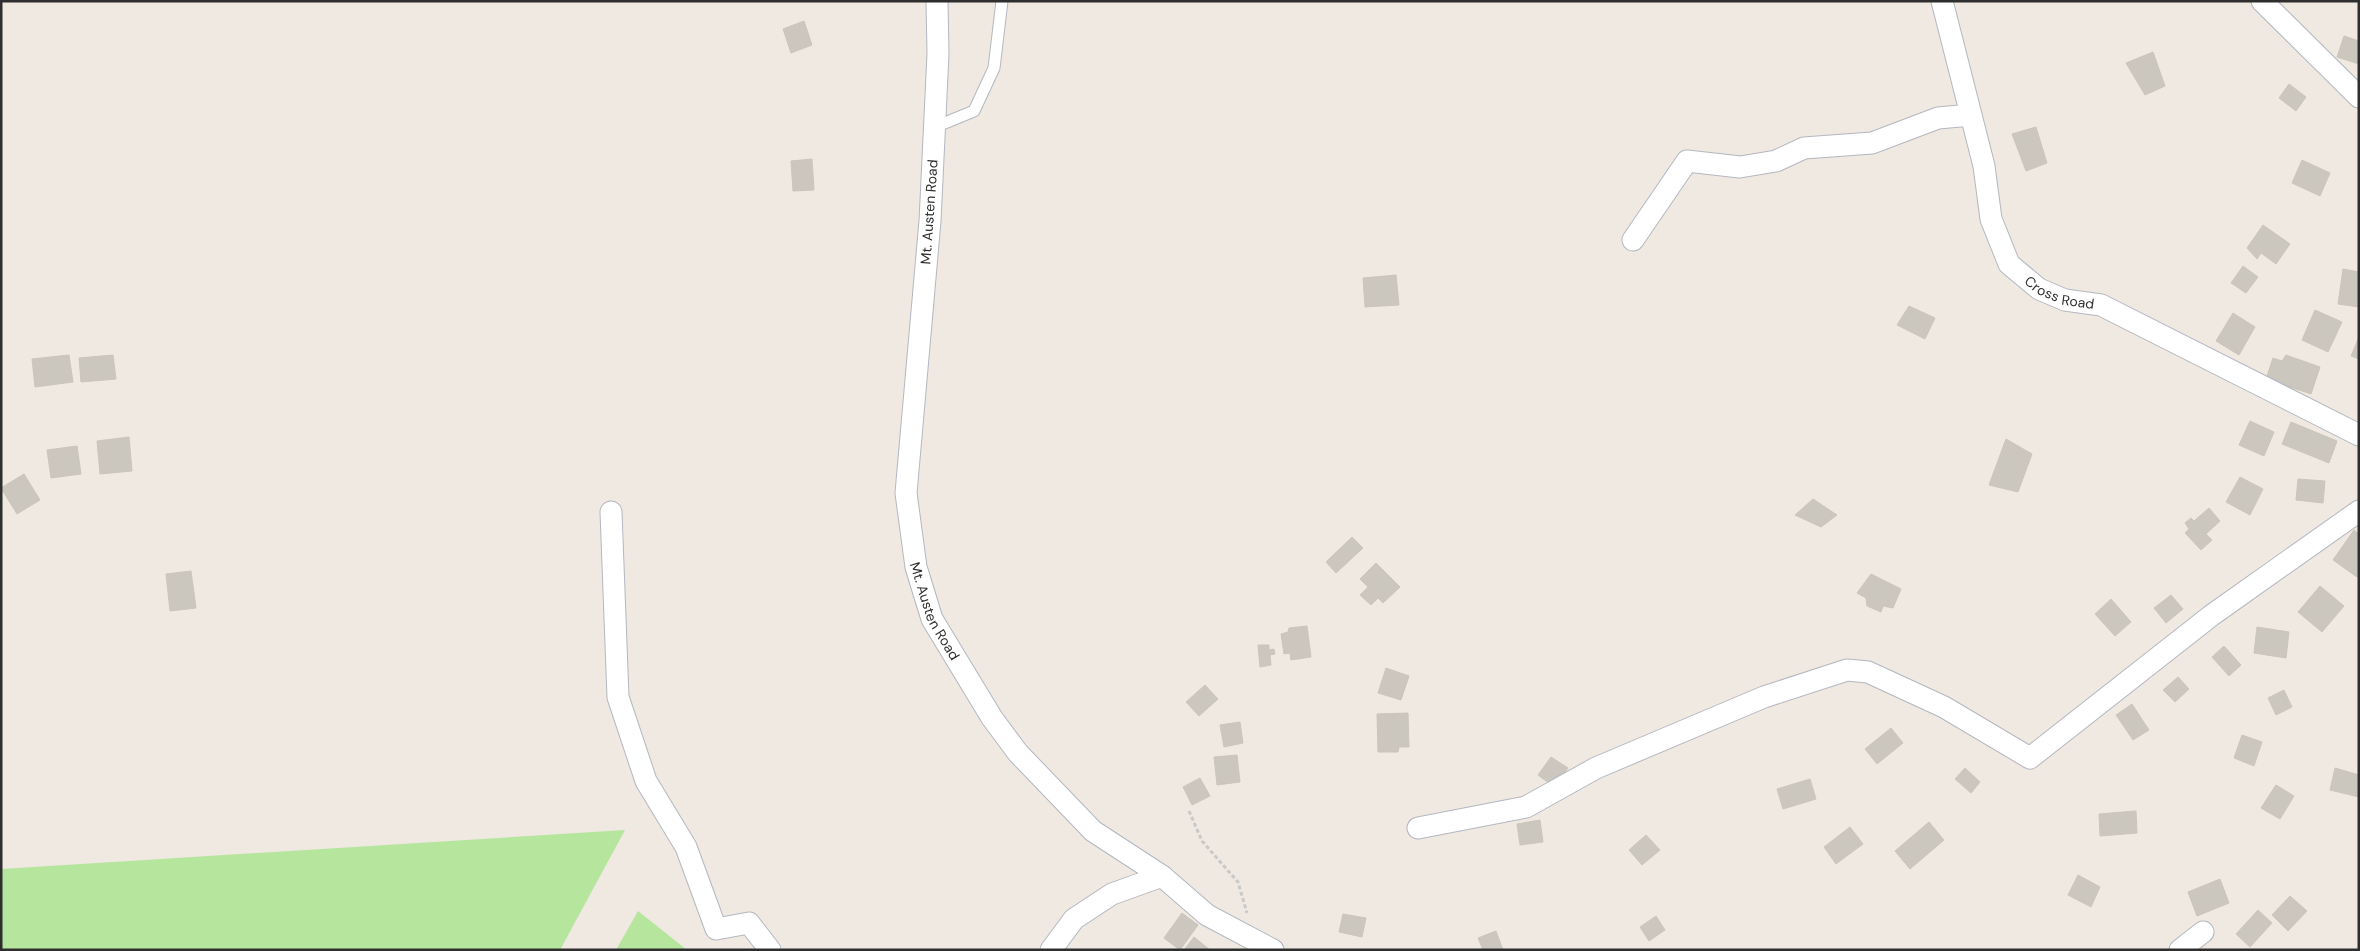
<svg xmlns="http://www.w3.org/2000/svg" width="2360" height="951" font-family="'DM Sans',sans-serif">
  <rect width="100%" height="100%" fill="#efe9e1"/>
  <path fill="#b6e59e" d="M625 830 560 950H1V869Z
    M638 911 687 950H616Z"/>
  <path fill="#cbc7bf" stroke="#cbc5ba" d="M804 21 812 45 791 53 783 29Z
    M2344 36 2359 41V64L2337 57Z
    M2153 52 2165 86 2145 95 2126 63Z
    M2289 84 2306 97 2296 111 2279 98Z
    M2036 127 2047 163 2026 171 2012 134Z
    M812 159 814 190 793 191 791 161Z
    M2302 160 2330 173 2320 196 2292 183Z
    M2263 225 2290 244 2276 264 2261 253 2257 259 2247 248Z
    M2243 266 2258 277 2246 293 2231 283Z
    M2343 269 2359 272V307L2338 304Z
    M1396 275 1399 305 1365 307 1363 278Z
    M1909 306 1935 318 1925 339 1897 325Z
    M2315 310 2342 322 2328 352 2302 340Z
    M2233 313 2255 327 2239 355 2216 341Z
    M2359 337V359L2351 356Z
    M69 355 73 382 35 387 32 359Z
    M113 355 116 379 81 382 79 358Z
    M2286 355 2320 367 2311 394 2266 379 2273 358 2282 361Z
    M2250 421 2274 432 2264 456 2239 445Z
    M2291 422 2337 441 2329 463 2282 444Z
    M129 437 132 471 100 474 97 441Z
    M2006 439 2032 454 2018 492 1989 485Z
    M77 446 81 474 51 478 47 450Z
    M24 474 40 500 17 514 1 488Z
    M2240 477 2263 489 2250 515 2226 502Z
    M2298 479 2325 481 2323 503 2296 500Z
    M1813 499 1837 515 1821 527 1795 515Z
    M2209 508 2220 521 2206 534 2212 540 2201 550 2185 533 2189 529 2185 523 2191 518 2194 521Z
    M2354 530 2359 534V575L2357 577 2333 560Z
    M1352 537 1363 548 1336 573 1326 562Z
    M1376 563 1400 587 1383 603 1378 598 1371 605 1360 595 1368 587 1360 579Z
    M191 571 196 608 170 611 166 574Z
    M1871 574 1901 589 1893 608 1883 606 1881 612 1867 606 1866 598 1857 593Z
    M2320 586 2344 606 2322 632 2298 612Z
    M2171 595 2183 609 2166 623 2154 608Z
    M2111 599 2131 622 2115 636 2095 614Z
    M1307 626 1311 657 1291 660 1290 653 1284 654 1281 634 1288 632 1289 628Z
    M2257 627 2289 632 2286 658 2254 653Z
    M1258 645H1269V650L1274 649 1275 654 1270 655 1271 665 1260 667Z
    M2224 646 2241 665 2229 676 2212 657Z
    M1386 668 1409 676 1401 700 1378 693Z
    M2178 677 2189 689 2175 702 2163 690Z
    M1205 685 1218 699 1199 716 1186 702Z
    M2284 690 2292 707 2276 715 2268 698Z
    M2132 704 2149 730 2133 740 2116 715Z
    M1408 713 1409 747H1399L1398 752H1378L1377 714Z
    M1240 722 1243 743 1224 747 1220 725Z
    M1891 728 1903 743 1877 764 1865 749Z
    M2242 735 2262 742 2254 766 2234 758Z
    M1237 755 1240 782 1217 785 1214 757Z
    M1551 757 1568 768 1554 787 1538 775Z
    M1965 768 1980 782 1971 793 1955 779Z
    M2335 768 2359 775V797L2330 790Z
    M1200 778 1210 796 1192 805 1183 787Z
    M1810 779 1816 799 1783 809 1777 789Z
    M2276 785 2294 796 2280 819 2261 808Z
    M2136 811 2137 833 2100 836 2099 814Z
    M1540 820 1543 842 1520 845 1517 824Z
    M1929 822 1944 840 1910 869 1895 851Z
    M1850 827 1863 844 1836 864 1824 847Z
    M1646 835 1660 850 1642 865 1629 850Z
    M2078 875 2100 887 2091 907 2068 895Z
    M2220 879 2229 903 2197 916 2188 892Z
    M2290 896 2307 911 2288 931 2272 915Z
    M2258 910 2272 923 2250 947 2236 934Z
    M1182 913 1198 925 1180 950 1164 938Z
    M1343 914 1366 918 1362 937 1339 932Z
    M1656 916 1665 930 1649 941 1640 927Z
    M1496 931 1503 950H1483L1478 938Z
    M1194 937 1210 950H1184Z"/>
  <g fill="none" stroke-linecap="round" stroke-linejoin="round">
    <g stroke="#b4b7c1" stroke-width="13">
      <path id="lane" d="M935 127 974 111 994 68 1002 1"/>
    </g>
    <g stroke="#b4b7c1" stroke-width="23">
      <g id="street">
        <path id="s1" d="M937 1 938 54 930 221 906 493 916 567 932 619 992 718 1018 753 1093 831 1162 876 1207 915 1273 950"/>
        <path id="s2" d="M1942 1 1984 166 1991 219 2009 264 2039 289 2065 300 2101 305 2359 435"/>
        <path d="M2262 1 2359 97"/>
        <path d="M1633 240 1687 161 1740 167 1776 161 1804 148 1872 143 1938 118 1971 115"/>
        <path d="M611 512 618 697 646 781 686 847 716 929 749 923 770 950"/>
        <path d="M1418 828 1526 807 1596 768 1764 697 1847 670 1868 672 1944 707 2030 758 2212 615 2359 511"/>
        <path d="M1051 950 1074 919 1112 894 1162 876"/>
        <path d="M2180 950 2203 932"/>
      </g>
    </g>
    <path stroke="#c9c9c9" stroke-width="3" stroke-dasharray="4 2.5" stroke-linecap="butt" d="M1189 811 1202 841 1238 882 1247 913"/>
    <use href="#lane" stroke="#fff" stroke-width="11"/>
    <use href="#street" stroke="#fff" stroke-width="21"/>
  </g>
  <g text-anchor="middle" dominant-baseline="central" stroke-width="4" stroke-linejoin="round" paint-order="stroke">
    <g font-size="14" fill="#2e2e2e" stroke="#fff">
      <text transform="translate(929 212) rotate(-86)">Mt. Austen Road</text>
      <text stroke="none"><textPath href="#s2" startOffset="332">Cross Road</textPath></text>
      <text stroke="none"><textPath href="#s1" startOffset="616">Mt. Austen Road</textPath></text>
    </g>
  </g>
  <rect width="2360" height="951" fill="none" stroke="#2e2e2e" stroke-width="5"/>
</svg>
